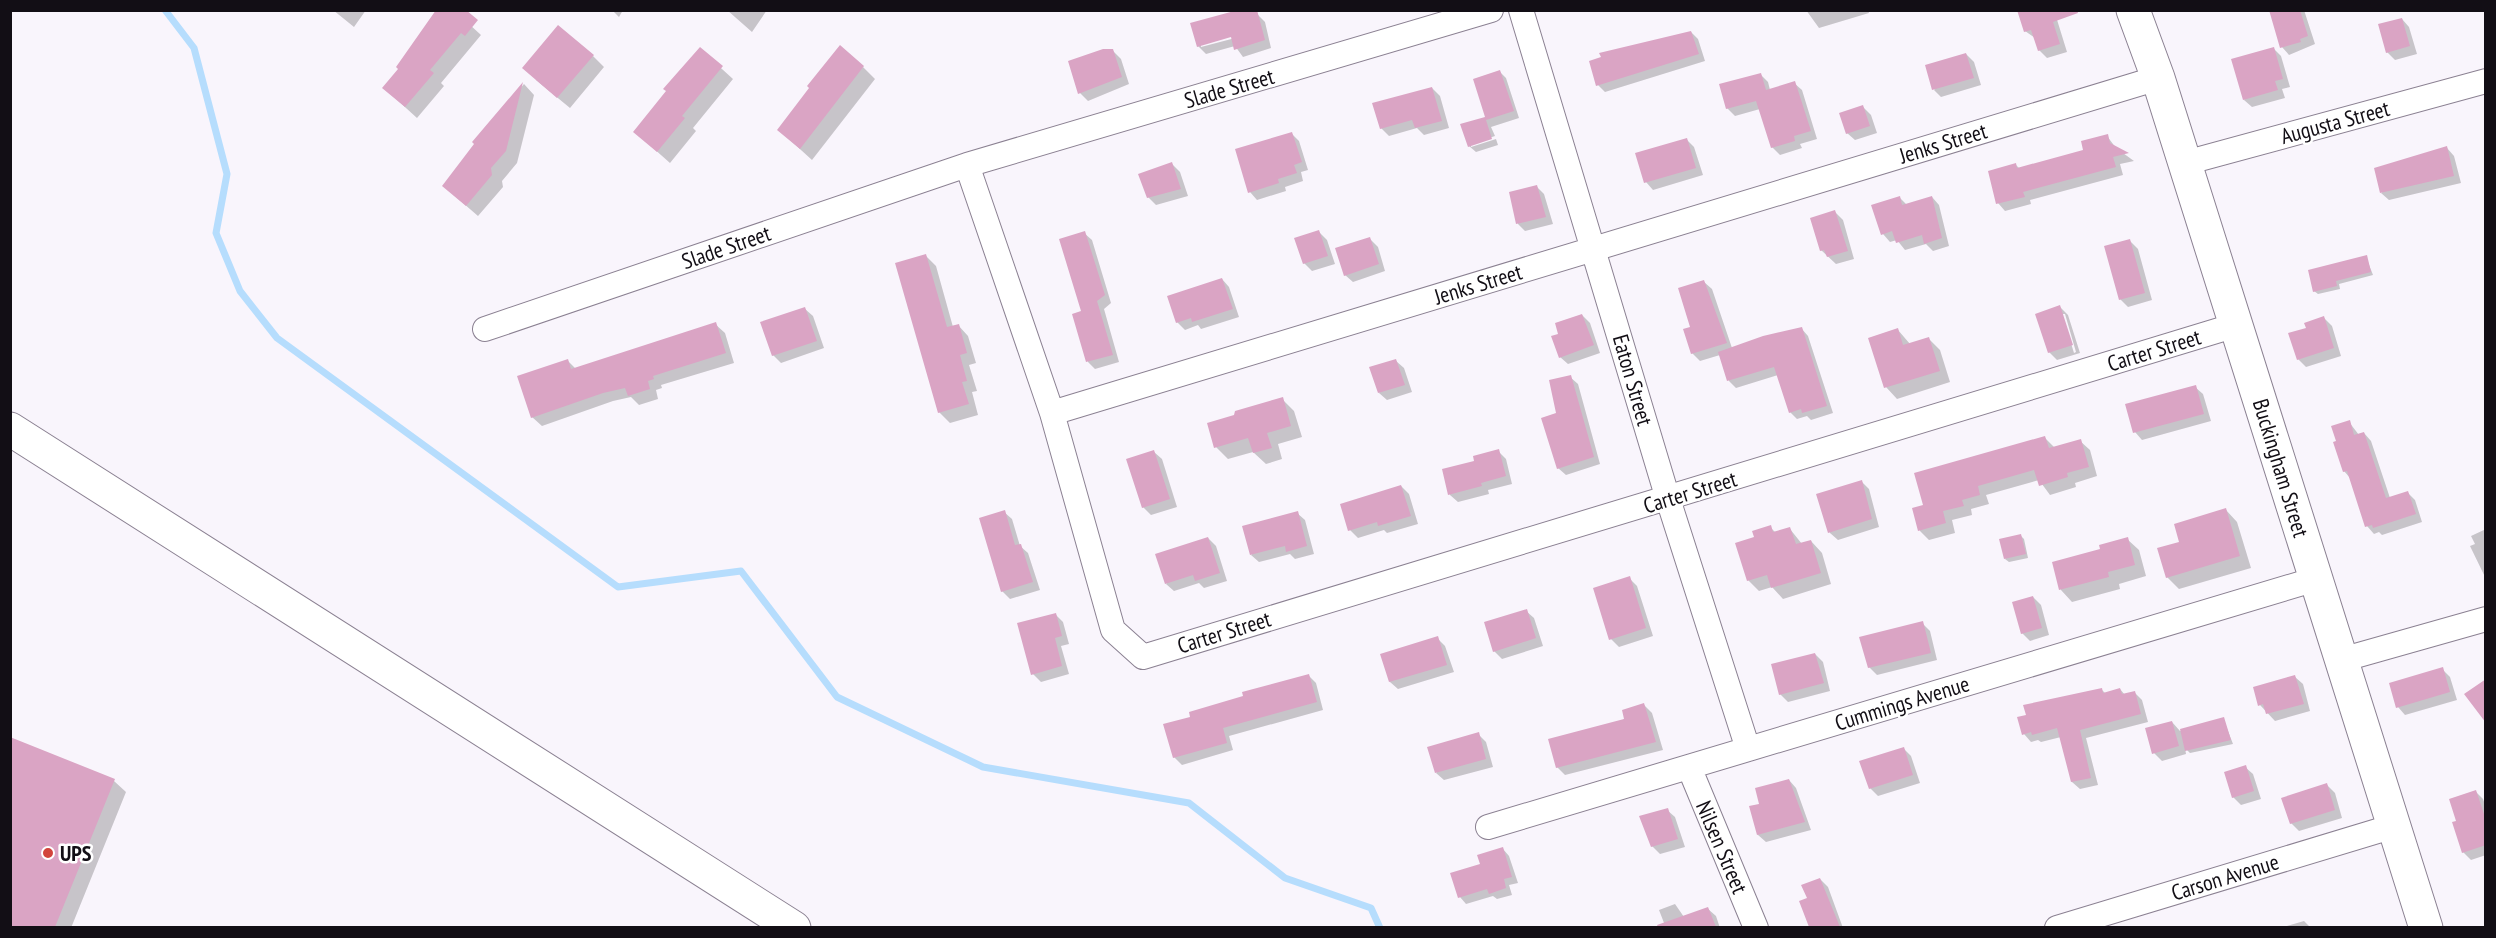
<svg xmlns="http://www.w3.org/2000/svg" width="2496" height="938" font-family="'PT Sans Narrow',sans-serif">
  <rect width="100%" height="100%" fill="#f9f5fc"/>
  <path fill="#0003" fill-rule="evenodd" d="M333 10H366L354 27Z
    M612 10H623L619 17Z
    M727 10H767L752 32Z
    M1244 10 1257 14 1265 22 1271 48 1243 57 1235 46 1206 54 1198 46 1192 24ZM1238 34 1239 37 1201 47V44Z
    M1806 10H1868L1869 13 1819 28Z
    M2054 10 2067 52 2047 58 2039 50 2035 38 2025 31Z
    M2270 10H2304L2315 44 2289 55 2282 47Z
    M2402 19 2409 27 2417 54 2395 60 2387 52Z
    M469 24 481 35 441 83 444 86 417 118 384 88Z
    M1691 32 1698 39 1705 61 1605 92 1598 85Z
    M2273 48 2281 56 2290 87 2282 89 2285 98 2252 107 2244 100Z
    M700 49 733 79 693 128 696 131 670 163 635 132Z
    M1113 51 1121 59 1129 84 1088 101 1080 93Z
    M1966 54 1974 62 1981 85 1941 97 1934 90Z
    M593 56 604 67 570 108 536 80Z
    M863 67 875 79 812 160 779 130Z
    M1500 72 1506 78 1519 118 1491 127 1495 136 1471 144V147L1496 139 1498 145 1476 152 1469 146 1487 118Z
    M1760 74 1768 82 1770 90 1794 83 1802 90 1817 139 1800 144 1802 148 1780 155 1772 147 1760 109 1735 116 1727 108Z
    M524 84 534 95 517 163 502 181 503 187 478 216 456 197 476 144 474 142Z
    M1432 88 1440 96 1449 128 1424 135 1417 128 1389 136 1381 128Z
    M1863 107 1871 115 1877 133 1855 140 1847 133Z
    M1292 134 1299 141 1308 170 1301 172 1303 181 1285 187 1286 191 1257 200 1250 192Z
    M2107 136 2116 148 2134 161 2120 164 2123 175 2030 200 2031 204 2005 211 1998 203 2015 164 2020 169 2085 151Z
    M1686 139 1694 147 1703 175 1653 190 1646 182Z
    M2447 148 2454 156 2461 183 2389 200 2381 193Z
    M1172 164 1180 172 1188 196 1156 205 1148 197Z
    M1536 186 1544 194 1553 224 1525 231 1518 224 1510 193Z
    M1899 197 1907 205 1932 197 1939 205 1949 246 1933 251 1926 244 1905 250 1897 240 1890 242 1883 234Z
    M1835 212 1843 220 1854 259 1836 264 1821 250Z
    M1319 232 1327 240 1335 264 1312 271 1304 263Z
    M1084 233 1092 240 1111 303 1104 309 1119 362 1095 369 1088 362 1083 312Z
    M1370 239 1378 247 1385 271 1353 282 1345 275Z
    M2130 241 2138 249 2152 300 2128 307 2120 299Z
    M926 256 936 266 953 327 958 325 968 336 976 363 969 365 977 391 972 392 978 415 950 423 939 412Z
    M2366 257 2373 275 2339 284 2340 289 2318 294 2314 291Z
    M1222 279 1229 287 1239 317 1201 329 1198 325 1185 330 1177 322Z
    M1704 282 1712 289 1732 348 1801 328 1808 336 1833 413 1811 420 1807 416 1797 419 1790 412 1778 375 1736 388 1729 381 1720 355 1700 361 1692 353V328Z
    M2060 307 2068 315 2080 353 2057 360 2049 352ZM2062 314H2065L2076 352 2074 353Z
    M805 309 813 316 824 348 781 363 773 355Z
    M1582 315 1590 323 1600 353 1568 364 1560 357V334Z
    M2324 318 2332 326 2341 356 2306 367 2298 359 2308 329Z
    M715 324 725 333 734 363 661 385 662 388 656 390 658 399 639 405 631 397 613 401 542 426 532 417 567 360 576 369Z
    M1898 330 1910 344 1928 338 1940 350 1950 382 1897 399 1886 387Z
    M1396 361 1404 368 1412 392 1387 400 1379 393Z
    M1570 377 1578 384 1600 464 1566 475 1558 468 1557 414Z
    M2195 387 2203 394 2211 421 2142 440 2135 432Z
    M1282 399 1294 411 1302 437 1278 444 1282 459 1266 464 1253 452 1228 459 1216 447Z
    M2349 422 2359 435 2364 433 2371 441 2390 498 2408 493 2415 500 2422 522 2382 535 2379 532 2374 534 2367 526 2350 478 2344 471 2338 442Z
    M2045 438 2055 448 2080 441 2090 450 2097 476 2075 483 2076 487 2050 495 2039 480 1986 495 1989 504 1971 509 1972 515 1952 520 1955 533 1929 540 1920 531 1914 509 1925 506Z
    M1498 451 1506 459 1512 484 1488 490 1489 494 1458 502 1450 495 1443 470 1476 462Z
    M1154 452 1162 459 1177 507 1151 515 1143 507Z
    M1862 482 1869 489 1879 527 1838 540 1830 533 1818 495Z
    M1401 486 1409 494 1418 524 1387 533 1384 530 1358 538 1350 530Z
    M2226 510 2237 522 2251 568 2179 589 2167 577 2181 543Z
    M1004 512 1012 519 1020 546 1028 553 1040 590 1010 599 1002 591Z
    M1297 513 1305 520 1314 554 1295 559 1290 554 1259 562 1251 555Z
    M1770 527 1776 533 1790 529 1802 544 1811 541 1822 553 1831 584 1783 599 1772 587 1759 591 1748 580 1756 538Z
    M2486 529V579L2470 546 2475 544 2471 536Z
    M2021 536 2024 539 2028 558 2009 562 2005 559Z
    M1208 538 1216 546 1227 581 1204 588 1199 583 1174 591 1166 584Z
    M2127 539 2139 550 2146 576 2119 584 2120 589 2072 602 2061 590 2053 563 2102 550Z
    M1629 578 1637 586 1653 636 1619 647 1611 639Z
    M2033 597 2041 605 2049 635 2030 641 2022 633Z
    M1526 611 1534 618 1543 646 1502 659 1494 651Z
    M1056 615 1063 622 1069 644 1061 646 1069 674 1041 682 1033 674Z
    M1922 623 1930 631 1937 660 1877 675 1869 667Z
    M1437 638 1445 646 1454 672 1398 689 1390 682 1382 655Z
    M1815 654 1823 662 1830 691 1788 702 1780 694Z
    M2442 669 2450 677 2457 700 2405 715 2398 707Z
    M1308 675 1316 683 1323 710 1229 736 1233 750 1182 765 1174 757 1192 718Z
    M2295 677 2303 684 2310 711 2275 721 2260 705Z
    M2120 689 2125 695 2134 692 2142 700 2148 722 2086 738 2098 785 2080 789 2072 782 2061 737 2041 742 2038 740 2031 742 2024 734 2102 690 2106 694Z
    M1644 705 1652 713 1663 750 1565 775 1557 767Z
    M2223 718 2233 744 2190 753 2185 748 2186 754 2162 761 2154 753 2172 722 2180 731Z
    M1478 734 1486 742 1493 767 1444 780 1436 773Z
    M10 738 114 781 126 792 71 928H10Z
    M1903 748 1911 756 1920 783 1878 796 1870 788Z
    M2245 767 2253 774 2261 799 2241 805 2233 797Z
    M1789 780 1796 788 1811 830 1766 842 1758 835 1761 805Z
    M2327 785 2335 793 2342 818 2299 831 2291 823Z
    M2475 791 2483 799 2486 807V855L2471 860 2463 852 2458 822Z
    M1667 810 1675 817 1685 847 1660 854 1652 846Z
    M1503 849 1509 856 1518 883 1509 885 1512 895 1497 899 1493 896 1466 904 1460 897 1482 865Z
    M1820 879 1828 887 1843 928H1811L1801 902 1809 899Z
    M1675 904 1684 917 1708 909 1716 916 1720 928H1666L1659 910Z
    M2304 921 2311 928H2280Z"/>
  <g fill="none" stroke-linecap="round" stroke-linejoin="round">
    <path stroke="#b6ddfd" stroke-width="7" d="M165 10 194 48 227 174 216 233 240 291 277 338 618 587 741 571 837 697 983 767 1189 803 1285 878 1371 908 1380 928"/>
  </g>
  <path fill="#daa4c4" d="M436 10H466L478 20 465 36 461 33 430 70 434 73 405 107 382 88 398 69 396 67Z
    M1238 10H1257L1265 40 1234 50 1231 37 1197 47 1190 23Z
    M2017 10H2077L2078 13 2053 22 2060 44 2038 51 2031 30 2024 32Z
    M2269 10H2300L2308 36 2300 39 2301 42 2280 48Z
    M2402 18 2410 46 2386 53 2378 24Z
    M558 25 594 55 557 98 522 68Z
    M1691 31 1699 54 1596 86 1589 61 1601 57 1599 53Z
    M840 45 864 66 800 149 777 130 809 88 807 86Z
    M700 47 723 66 682 116 685 118 657 152 633 132 666 91 663 89Z
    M2274 47 2283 79 2275 81 2278 90 2243 100 2231 59Z
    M1103 49H1113L1122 77 1078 94 1068 61Z
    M1966 53 1974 78 1932 90 1925 65Z
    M1500 70 1514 111 1486 120 1492 139 1468 147 1460 124 1485 117 1473 79Z
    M1761 73 1766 90 1795 81 1811 131 1794 136 1795 141 1771 148 1756 101 1726 109 1719 84Z
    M523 82 506 151 491 168 492 175 466 206 442 186 474 144 472 142Z
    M1432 87 1442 121 1415 128 1412 120 1380 129 1372 103Z
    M1863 105 1870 126 1846 134 1839 113Z
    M1292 132 1302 162 1294 165 1297 173 1278 179 1279 183 1248 193 1235 149Z
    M2108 134 2110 143 2129 153 2113 157 2116 167 2023 192 2025 197 1996 204 1988 171 2016 163 2017 168 2083 150 2081 141Z
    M1687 138 1696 168 1644 183 1635 153Z
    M2447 146 2454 176 2380 193 2374 168Z
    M1172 162 1181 189 1147 198 1138 174Z
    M1537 185 1546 217 1516 224 1509 192Z
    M1900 196 1902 205 1932 196 1942 238 1924 244 1922 235 1896 243 1892 231 1881 235 1871 205Z
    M1835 210 1848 251 1827 257 1824 250 1820 251 1810 218Z
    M1319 230 1328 256 1303 264 1294 238Z
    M1085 231 1105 295 1097 301 1113 355 1086 362 1072 314 1081 311 1059 239Z
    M1370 237 1379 264 1344 276 1335 248Z
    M2130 239 2145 293 2119 300 2104 246Z
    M926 254 947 327 959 324 967 353 960 355 967 381 962 382 969 404 938 413 895 263Z
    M2367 255 2371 272 2336 281 2337 286 2313 292 2308 270Z
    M1222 278 1233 309 1192 322 1191 318 1176 323 1167 296Z
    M1704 280 1727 343 1691 354 1683 329 1690 327 1678 288Z
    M2060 305 2073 345 2048 353 2035 314Z
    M805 307 817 341 772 356 760 322Z
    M1582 314 1594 345 1559 358 1551 336 1558 334 1555 323Z
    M2324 316 2334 348 2297 360 2288 333 2306 328 2304 323Z
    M716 322 726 353 653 376 654 379 648 381 650 389 628 396 625 388 603 393 531 418 517 376 568 359 571 369Z
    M1802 327 1827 406 1802 413 1801 409 1789 413 1774 367 1727 381 1718 352 1763 336Z
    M1898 328 1903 345 1929 337 1940 371 1884 388 1868 338Z
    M1396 359 1405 385 1378 393 1369 367Z
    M1571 375 1594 457 1557 469 1541 418 1556 413 1549 380Z
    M2196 385 2204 414 2133 433 2125 404Z
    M1283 397 1291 426 1267 433 1272 448 1253 453 1248 438 1214 448 1207 423 1234 415 1235 411Z
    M2350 420 2354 435 2364 432 2386 498 2408 491 2416 514 2373 528 2372 525 2365 527 2347 471 2343 472 2333 442 2336 441 2331 426Z
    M2045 436 2049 448 2081 439 2089 467 2067 473 2068 477 2039 486 2034 470 1978 486 1980 495 1962 500 1964 506 1943 511 1946 523 1918 531 1912 508 1923 505 1914 473Z
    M1499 449 1506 476 1481 483 1482 486 1448 495 1442 469 1474 461 1473 456Z
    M1154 450 1170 499 1142 508 1126 459Z
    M1862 480 1872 519 1828 533 1816 494Z
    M1401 485 1411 516 1378 526 1377 522 1348 531 1340 504Z
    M2226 508 2240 556 2166 578 2157 548 2179 542 2174 524Z
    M1005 510 1015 545 1021 544 1033 582 1001 592 979 518Z
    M1298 511 1307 546 1286 552 1285 546 1250 555 1242 526Z
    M1771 525 1773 532 1790 527 1796 544 1811 540 1821 573 1771 588 1767 575 1747 581 1735 543 1754 537 1752 531Z
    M2021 534 2026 554 2004 559 1999 539Z
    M1208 537 1220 573 1195 581 1193 575 1165 584 1155 554Z
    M2128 537 2135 565 2108 572 2109 577 2059 590 2052 562 2100 549 2099 545Z
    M1630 576 1646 628 1609 640 1593 588Z
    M2033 596 2042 628 2021 634 2012 602Z
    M1527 609 1536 638 1493 652 1484 622Z
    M1056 613 1062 636 1055 638 1062 666 1031 675 1017 623Z
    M1923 621 1931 653 1868 668 1859 637Z
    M1438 636 1447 665 1389 682 1380 654Z
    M1815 653 1824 683 1779 695 1771 664Z
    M2443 667 2450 692 2396 708 2389 683Z
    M1309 674 1317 702 1223 728 1227 743 1173 758 1163 724 1190 717 1189 712 1243 696 1242 692Z
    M2295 675 2304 704 2266 714 2263 704 2258 706 2253 687Z
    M2486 679V723L2464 694Z
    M2102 688 2103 693 2120 688 2122 694 2135 691 2141 714 2080 730 2091 778 2071 782 2057 728 2032 735 2031 732 2022 735 2017 717 2026 715 2023 705Z
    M1644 703 1656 742 1556 768 1548 739 1624 719 1622 710Z
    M2224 717 2231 740 2185 751 2180 729Z
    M2172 721 2179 746 2152 754 2145 728Z
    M1479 732 1486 759 1435 773 1427 747Z
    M10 737 115 779 55 927H10Z
    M1904 747 1913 775 1869 789 1859 761Z
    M2246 765 2254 791 2232 798 2224 772Z
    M1789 779 1805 822 1757 835 1749 806 1759 804 1755 788Z
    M2327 783 2335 810 2290 824 2281 798Z
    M2476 790 2486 820V845L2462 853 2452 822 2456 821 2449 799Z
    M1668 808 1678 839 1651 847 1639 816Z
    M1503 847 1512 877 1504 879 1506 888 1489 894 1487 889 1458 898 1450 873 1480 864 1477 855Z
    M1820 878 1840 927H1809L1799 901 1807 898 1801 885Z
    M1708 907 1716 927H1658L1657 925Z"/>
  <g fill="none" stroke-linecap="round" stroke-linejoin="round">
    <g stroke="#8b8192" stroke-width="26">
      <path id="street" d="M1491 10 967 165 1052 413 1113 630 1143 657 2236 325
        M1521 10 1668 499 1748 749
        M2185 163 2486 81
        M485 329 967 165
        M1052 413 2158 78
        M2341 660 2486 619
        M1689 767 1756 928
        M1488 827 2316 579
        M2057 928 2394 826"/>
    </g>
    <g stroke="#8b8192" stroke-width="35">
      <path id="secondary" d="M2133 10 2158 78 2426 928
        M10 429 794 928"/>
    </g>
    <use href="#street" stroke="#fff" stroke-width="24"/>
    <use href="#secondary" stroke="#fff" stroke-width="33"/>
  </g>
  <circle fill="#d2443c" stroke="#fff" stroke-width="2" cx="48" cy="853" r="6"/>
  <g text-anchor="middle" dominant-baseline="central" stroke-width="5" stroke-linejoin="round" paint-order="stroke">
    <g font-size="22" fill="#120e15" stroke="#fff">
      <text transform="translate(1229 88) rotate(-16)">Slade Street</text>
      <text transform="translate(2335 122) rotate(-15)">Augusta Street</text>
      <text transform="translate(1943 143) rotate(-17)">Jenks Street</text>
      <text transform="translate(726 247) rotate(-19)">Slade Street</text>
      <text transform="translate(1478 284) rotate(-17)">Jenks Street</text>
      <text transform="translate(2154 350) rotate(-17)">Carter Street</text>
      <text transform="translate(1633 380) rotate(74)">Eaton Street</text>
      <text transform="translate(2281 468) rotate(73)">Buckingham Street</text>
      <text transform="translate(1690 492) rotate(-17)">Carter Street</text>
      <text transform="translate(1224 632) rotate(-17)">Carter Street</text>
      <text transform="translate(1902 703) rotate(-17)">Cummings Avenue</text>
      <text transform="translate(1722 847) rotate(67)">Nilsen Street</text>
      <text transform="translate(2225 877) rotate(-17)">Carson Avenue</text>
    </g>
    <g font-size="22" font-weight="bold" fill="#120e15" stroke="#fff" text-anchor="start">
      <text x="60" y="853">UPS</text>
    </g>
  </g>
  <rect width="2496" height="938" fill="none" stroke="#120e15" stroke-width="24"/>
</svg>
